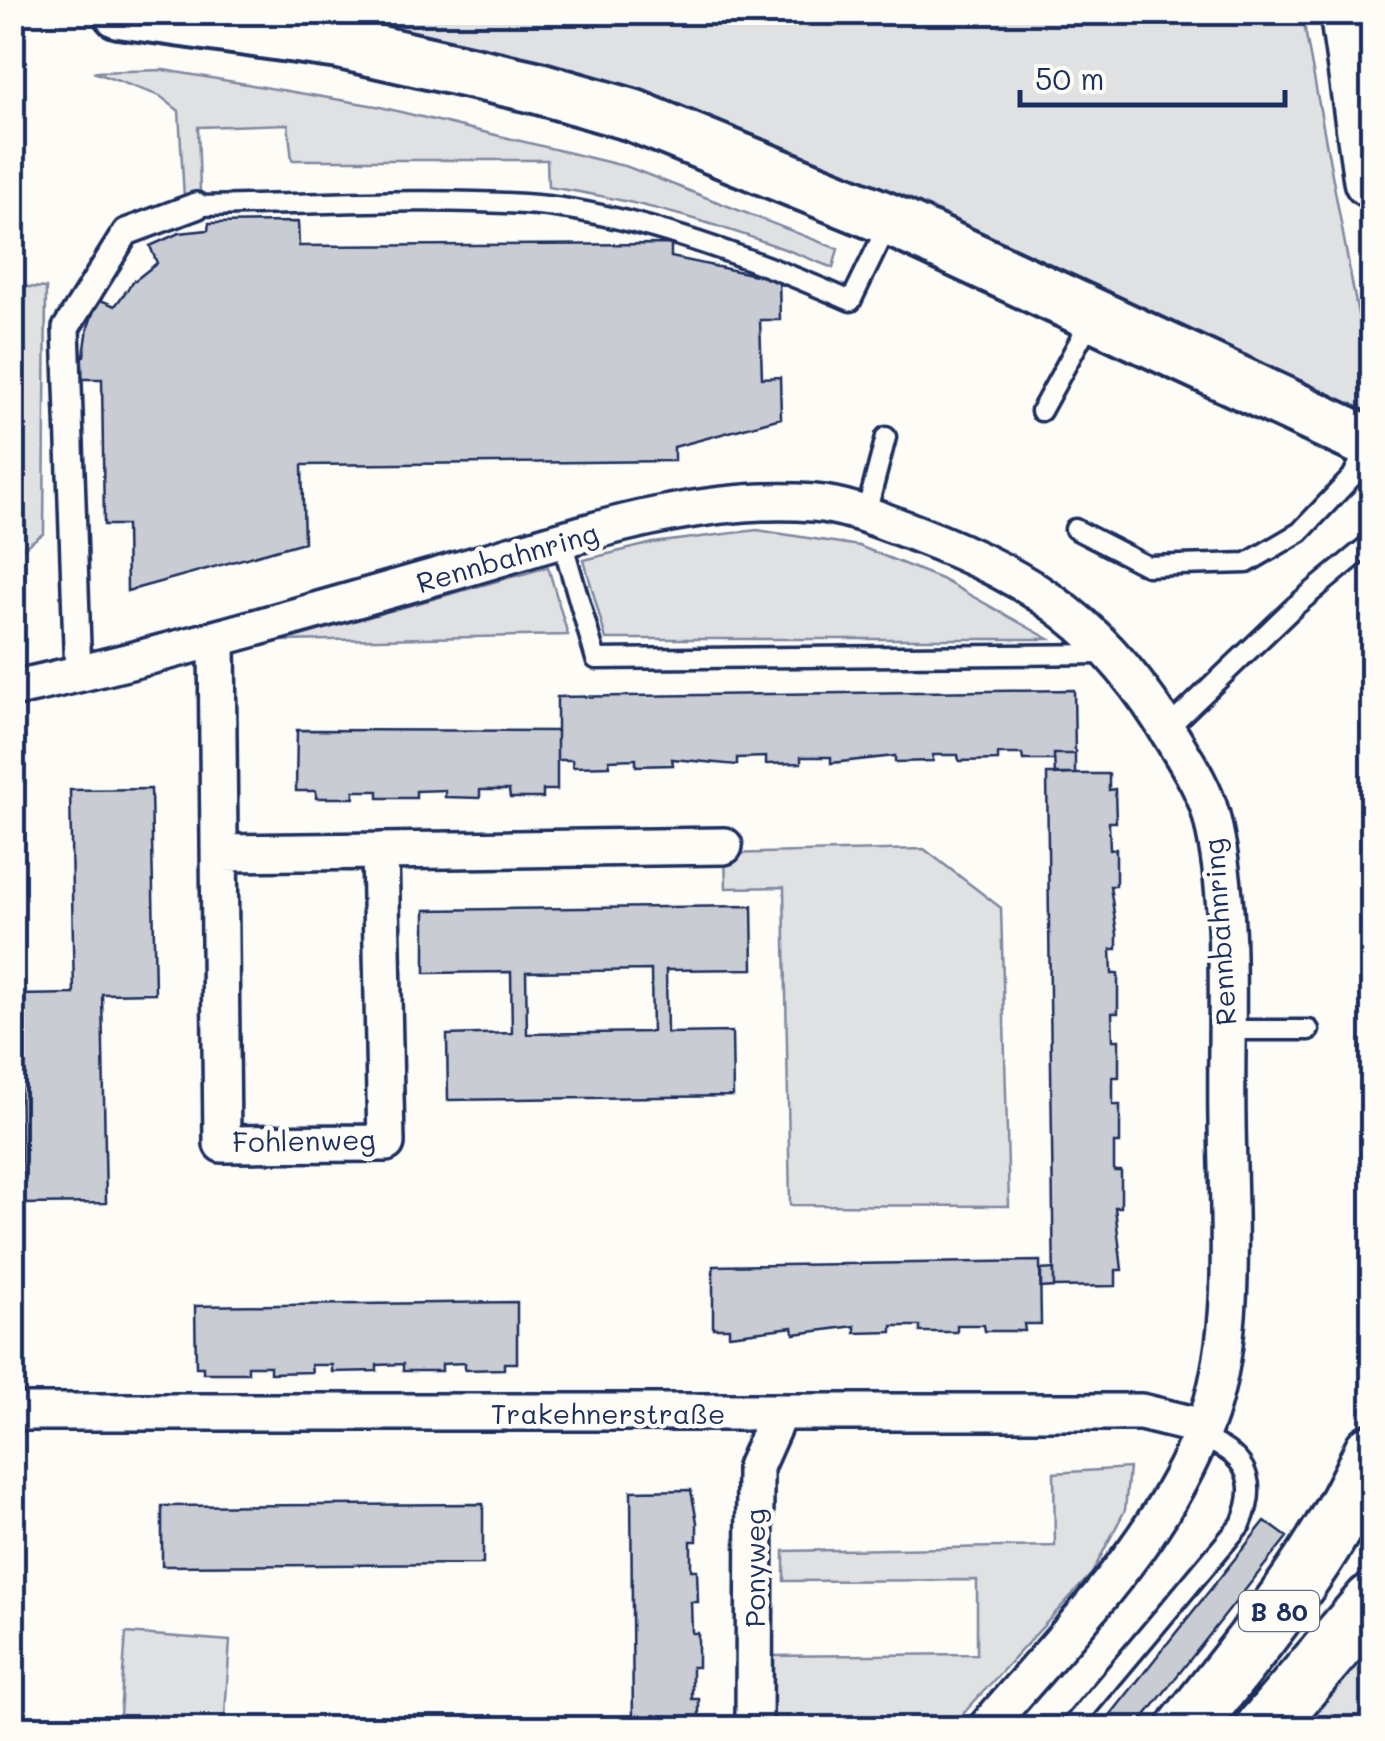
<svg xmlns="http://www.w3.org/2000/svg" width="1385" height="1741" font-family="Mali,sans-serif">
  <rect width="100%" height="100%" fill="#fdfcf7"/>
  <filter id="ink" filterUnits="userSpaceOnUse"><feTurbulence type="fractalNoise" baseFrequency=".01" numOctaves="2"/><feDisplacementMap in="SourceGraphic" scale="20" xChannelSelector="R" yChannelSelector="G"/><feConvolveMatrix kernelMatrix="1 2 1 2 8 2 1 2 1" color-interpolation-filters="sRGB"/></filter>
  <g filter="url(#ink)">
    <path fill="#e0e1e3" stroke="#7e88a0" stroke-width="2.5" d="M263 13H1302L1372 390 1363 415 1144 318Z
      M164 70 376 106 628 167 838 249 833 268C740 230 647 201 548 187L547 160H292L288 124 198 127 200 190 184 198 179 111 160 96 93 72Z
      M13 286 46 288 44 533 13 555Z
      M757 530 859 546 941 579 1049 639H606L584 560 653 543Z
      M548 567 568 635 282 641Z
      M924 849 1001 908 1009 1206 790 1205 784 887 726 888 725 854Z
      M1129 1468 1125 1510 1092 1573 950 1728H769L768 1656 977 1654V1580L784 1581V1551L1055 1546 1054 1473Z
      M1372 1610V1728H1270Z
      M126 1633 230 1641 224 1728H119Z"/>
    <path fill="#c9ccd3" stroke="#1b2f5e" stroke-width="2.5" fill-rule="evenodd" d="M298 222 299 246 671 244V257L779 280 780 320H760L762 378 780 377 781 418 674 447V461L302 465 304 542 127 591 126 525H104L102 379H77L76 357 84 356 88 327 98 299 115 306 133 282 157 263 150 246 179 233 208 230 209 223Z
      M1074 690 1075 754H1054V760H1023L1022 754H998V760L959 761 958 755H933V761L895 762V756L831 763V757H801V763L766 764V757L737 758V765L672 759 673 765 636 766V759L609 760 610 766 573 767 572 760H557V697Z
      M297 730 557 731V790H543V798H510L509 790H480V798L445 797V790L416 791V798H378V791H354V798H316V791H296Z
      M1054 754H1075V774L1055 775Z
      M1047 774H1109V790L1115 789 1116 822H1109L1110 850 1116 849V886H1110L1117 934V949H1111L1112 974H1118V1013H1112L1113 1040H1119V1077H1113V1105H1120V1143H1114V1171H1121V1207H1115L1122 1270H1116V1286L1054 1287Z
      M151 789 155 993 102 994 106 1203 22 1204 19 995 74 994 70 790Z
      M752 906 753 969 666 970 667 1033 732 1032 733 1096 448 1100 447 1035 512 1033 511 972 425 973V910ZM651 970 652 1032 527 1034 526 972Z
      M1040 1261 1041 1324H1024L1025 1331H985L984 1325H957V1332H920V1326H892V1332L855 1333V1326L794 1334 793 1327 729 1335V1328H713V1266Z
      M1054 1269V1287L1041 1288V1270Z
      M517 1302V1363H504V1369L465 1370V1363L442 1364V1371H403V1364L377 1365V1371L332 1372V1365H311L312 1372 270 1373V1366H248V1373H203V1367H196L195 1306Z
      M691 1490 697 1522V1541H691V1570H697L698 1602H691L692 1633H698V1667H692V1699H699V1728H633L631 1491Z
      M483 1504V1564L162 1566V1506Z
      M1265 1521 1287 1537 1136 1728H1100Z"/>
    <g fill="none" stroke-linecap="round" stroke-linejoin="round">
      <g stroke="#1b2f5e" stroke-width="25">
        <path id="service" d="M196 206C305 205 416 197 524 204 626 210 757 260 851 301L888 225
          M1041 411 1093 316
          M866 514 886 437
          M1075 529 1147 566 1247 563 1300 532 1352 477 1369 444
          M562 541 596 659 1107 654
          M1167 729 1295 606 1372 542
          M1225 1030H1309
          M1070 1728 1241 1524C1261 1478 1243 1452 1198 1437"/>
      </g>
      <g stroke="#1b2f5e" stroke-width="32">
        <path id="pedestrian" d="M78 675 66 328 126 232 196 206"/>
      </g>
      <g stroke="#1b2f5e" stroke-width="42">
        <path id="minor" d="M217 640 222 1144 386 1143 380 851 220 853
          M12 689C158 657 302 615 445 574 562 541 690 493 814 503 849 506 882 521 915 533 1037 580 1107 627 1174 741 1188 764 1204 789 1211 815 1235 911 1225 1021 1227 1120 1228 1212 1238 1326 1209 1413 1168 1535 1067 1632 986 1728
          M380 851 724 846
          M12 1412H1141L1203 1427
          M754 1728 755 1467 779 1413"/>
      </g>
      <g stroke="#1b2f5e" stroke-width="58">
        <path id="secondary" d="M119 12 340 43 535 87 632 115 890 220 1372 444"/>
      </g>
      <g stroke="#1b2f5e" stroke-width="62">
        <path id="primary" d="M1348 12 1372 180"/>
      </g>
      <g stroke="#1b2f5e" stroke-width="62">
        <path id="trunk" d="M1186 1728C1255 1641 1328 1555 1372 1452
          M1264 1728 1372 1602"/>
      </g>
      <use href="#service" stroke="#fdfcf7" stroke-width="18"/>
      <use href="#pedestrian" stroke="#fdfcf7" stroke-width="25"/>
      <use href="#minor" stroke="#fdfcf7" stroke-width="35"/>
      <use href="#secondary" stroke="#fdfcf7" stroke-width="50"/>
      <use href="#primary" stroke="#fdfcf7" stroke-width="55"/>
      <use href="#trunk" stroke="#fdfcf7" stroke-width="55"/>
    </g>
  </g>
  <g text-anchor="middle" dominant-baseline="central" stroke-width="9" stroke-linejoin="round" paint-order="stroke">
    <rect fill="#fdfcf7" stroke="#5f6c8c" stroke-width="2.5" x="1239" y="1591" width="80" height="40" rx="8"/>
    <g font-size="25" font-weight="bold" fill="#1b2f5e">
      <text x="1279" y="1611">B 80</text>
    </g>
    <g font-size="28" fill="#1b2f5e" stroke="#fdfcf7">
      <text transform="translate(507 557) rotate(-16)">Rennbahnring</text>
      <text transform="translate(1219 932) rotate(-94)">Rennbahnring</text>
      <text transform="translate(304 1140) rotate(-1)">Fohlenweg</text>
      <text x="608" y="1413">Trakehnerstraße</text>
      <text transform="translate(754 1568) rotate(-90)">Ponyweg</text>
    </g>
  </g>
  <rect width="1385" height="1741" fill="none" stroke="#fdfcf7" stroke-width="50"/>
  <rect x="25" y="25" width="1335" height="1691" fill="none" stroke="#1b2f5e" stroke-width="4" filter="url(#ink)"/>
  <path d="M1020 90v15h265v-15" fill="none" stroke="#1b2f5e" stroke-width="5"/>
  <text x="1035" y="90" font-size="30" fill="#1b2f5e" stroke="#fdfcf7" stroke-width="8" paint-order="stroke">50 m</text>
</svg>
